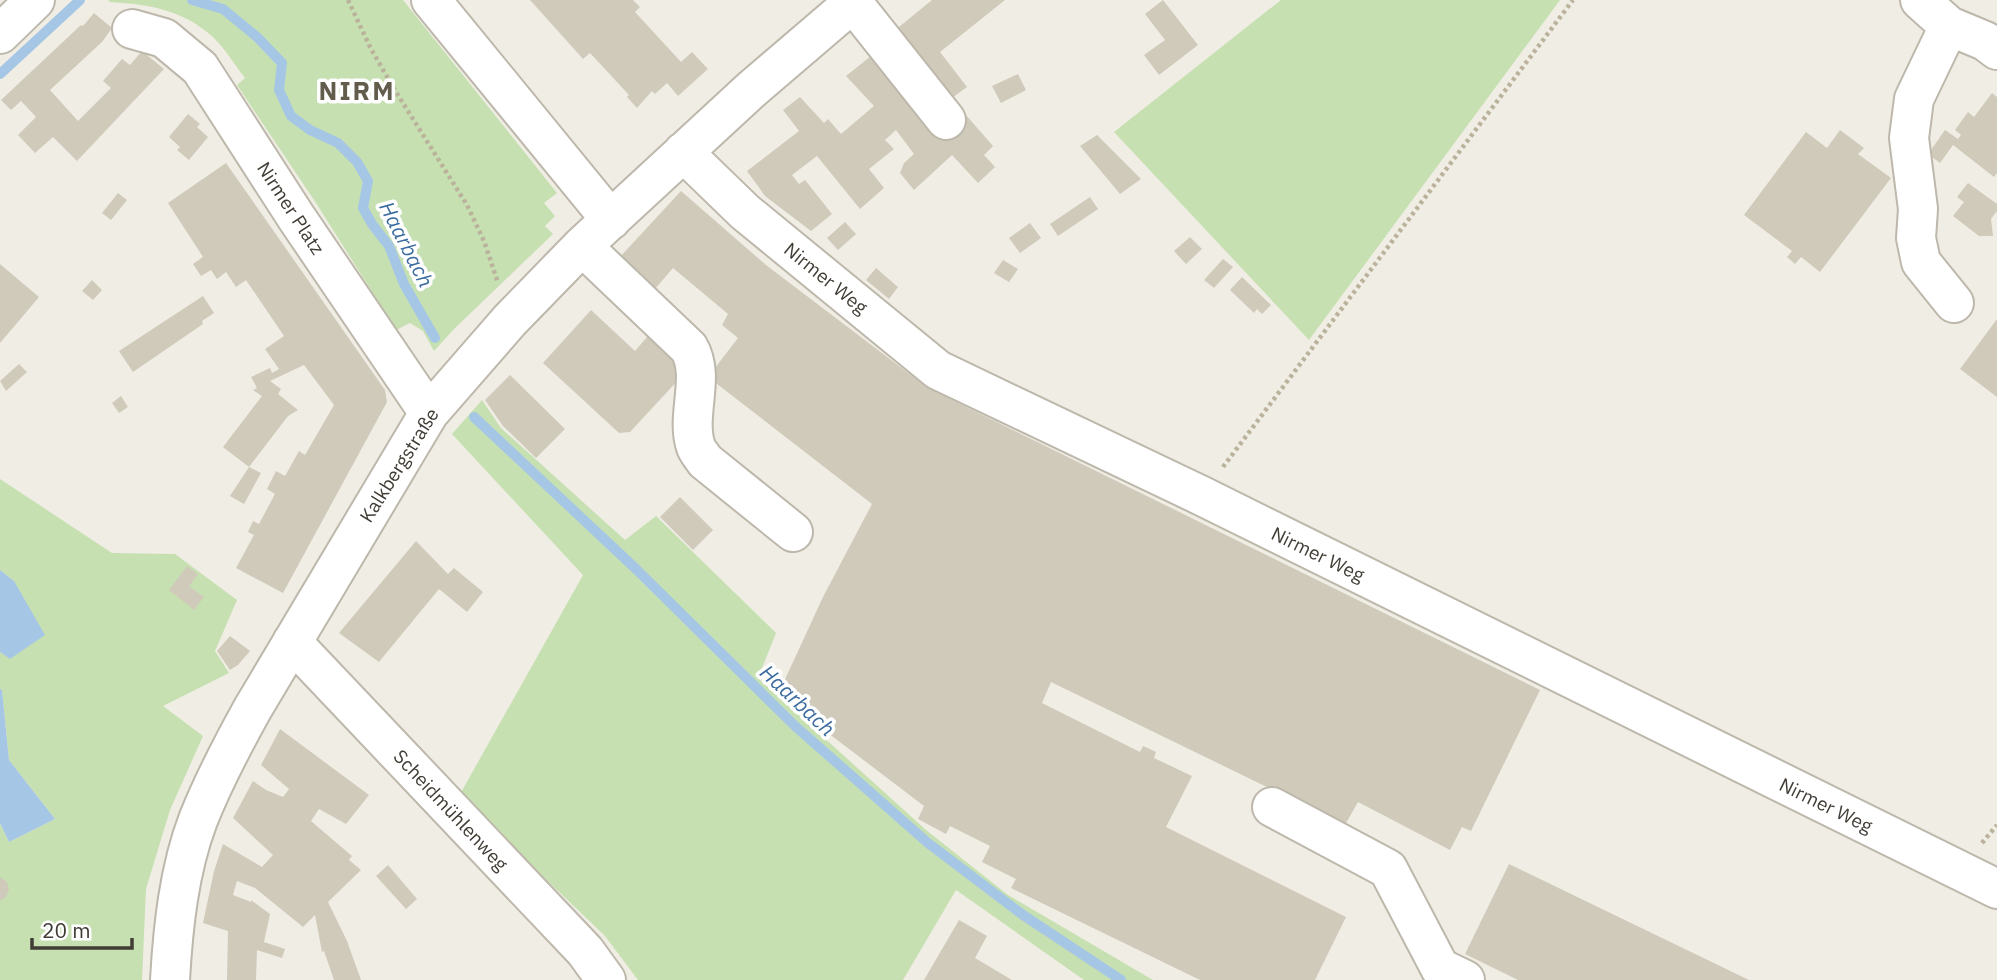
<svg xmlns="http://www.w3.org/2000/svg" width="1997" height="980" font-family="'IBM Plex Sans',sans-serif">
  <rect width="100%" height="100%" fill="#f0ede4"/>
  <path fill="#c6e0b1" d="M108 0H403L557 193 544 203 555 216 545 226 553 234 454 329 434 351 423 331 410 323 396 330 316 203 237 85 245 78C233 63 222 43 207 32 179 9 145 4 110 2Z
    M1281 0H1560L1309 340 1114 132Z
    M482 400 501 428 625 540 656 516 776 633 758 678 926 830 1008 895 1153 980H1084L956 890 903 980H638L605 936 459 796 583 575 452 434Z
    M0 479 112 553 175 554 237 600 215 651 229 673 163 706 203 736 170 810 146 889 142 980H0V823L9 842 55 819 9 760 2 690 0 689V652L11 659 14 581 0 570Z"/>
  <path fill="#a6c6e6" d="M0 570 14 581 45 635 10 659 0 652Z
    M0 689 2 690 9 760 55 819 9 842 0 823Z"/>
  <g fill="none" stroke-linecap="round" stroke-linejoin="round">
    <path stroke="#a6c6e6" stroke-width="10" d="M192 0 223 9 257 37 282 63 279 90 291 116 310 130 338 143 357 162 368 181 363 208 372 224 389 246 404 284 435 338
      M0 74 80 0
      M474 417 636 569 795 726 928 843 1023 915 1121 980"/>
  </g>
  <path fill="#d0cabb" d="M530 0H633L640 7 635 12 681 62 692 52 708 69 678 96 667 83 655 94 652 91 637 108 627 97 629 95 590 53 583 59Z
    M932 0H1005L940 52 967 87 945 103 894 31Z
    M1163 0 1198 45 1159 75 1144 55 1165 40 1145 14Z
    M94 13 112 28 102 42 50 90 78 121 111 88 103 81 122 59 130 65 142 51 164 69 77 161 53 137 35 153 18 135 36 117 21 101 11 110 1 100 81 25 83 26Z
    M871 56 943 134 965 114 993 146 984 155 995 167 978 183 952 155 914 190 900 173 904 163 914 154 896 130 885 140 894 149 869 169 884 188 860 209 817 156 792 175 799 184 805 180 832 214 811 231 765 196 747 171 799 131 783 110 800 97 824 123 828 119 841 134 874 106 846 76Z
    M1018 74 1026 90 1001 103 992 86Z
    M1992 93 1997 97V173L1994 177 1953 145 1940 163 1928 154 1945 130 1958 139 1961 135 1955 130 1968 112 1974 117Z
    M188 114 200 124 197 127 208 137 189 160 177 150 180 147 169 137Z
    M1840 130 1864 148 1858 154 1891 178 1820 272 1801 257 1795 264 1787 257 1792 251 1744 215 1806 132 1827 148Z
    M1097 135 1141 179 1120 194 1080 146Z
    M226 163 385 390 387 402 283 593 236 568 254 535 248 532 253 521 259 524 275 494 267 489 276 471 285 476 299 451 305 455 334 405 304 365 270 381 281 389 278 394 298 410 288 416 249 467 223 447 262 396 253 390 257 388 251 377 270 368 272 373 279 369 265 349 284 336 246 280 236 287 226 272 217 279 211 270 201 276 193 264 203 257 168 203Z
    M1968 183 1997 204V211L1991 219 1993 236H1979L1953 216 1964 202 1957 197Z
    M681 191 766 265 928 388 1540 690 1471 831 1462 827 1450 850 1358 802 1345 825 1051 682 1042 703 1140 752 1143 746 1156 752 1154 758 1192 776 1166 827 1346 917 1315 980H1200L1011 888 1016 879 982 862 990 846 950 826 946 834 918 819 924 806 803 714 781 688 823 597 872 504 708 377 738 338 722 325 728 314 673 268 655 289 619 258Z
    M118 193 127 200 111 220 102 213Z
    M1090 197 1098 209 1058 236 1050 224Z
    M845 222 856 234 838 250 827 238Z
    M1030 223 1041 238 1020 253 1009 238Z
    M1190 237 1202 249 1186 264 1174 251Z
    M1223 259 1233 267 1214 288 1204 280Z
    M1003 260 1018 269 1009 282 994 273Z
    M0 264 39 297 0 343Z
    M876 268 898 287 889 299 866 280Z
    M1242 277 1271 305 1262 314 1257 309 1254 313 1230 290Z
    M92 280 102 290 93 300 82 291Z
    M203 296 214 313 202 321 203 324 133 372 119 351Z
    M591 310 635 351 653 330 681 365V377L630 432 619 433 543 363Z
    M1997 319V397L1960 369Z
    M19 364 27 372 6 391 0 381Z
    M510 375 565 429 536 458 503 426 485 400Z
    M121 396 128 407 119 413 112 403Z
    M249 467 261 473 244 504 230 496Z
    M680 497 713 530 693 550 660 517Z
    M416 541 448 574 454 568 483 592 467 612 439 589 379 662 339 633Z
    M187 566 198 574 189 586 204 597 194 610 169 590Z
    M230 636 250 651 238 665 230 670 217 651Z
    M280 729 369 795 346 824 319 809 311 821 352 856 349 860 361 870 328 902 347 941 361 980H334L324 951 322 952 315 915 303 927 255 888 237 881 233 895 251 902V900L270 914 264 942 285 949 282 958 257 950 256 980H227L228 931 203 923 214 871 223 844 262 867 273 855 233 818 253 781 266 790 283 797 289 789 261 765Z
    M1509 864 1749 980H1518L1465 954Z
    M388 865 417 899 406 909 376 876Z
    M0 877 7 882 9 890 6 897 0 901Z
    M959 920 987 936 975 958 1012 980H924Z"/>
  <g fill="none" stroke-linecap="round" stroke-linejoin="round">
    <g stroke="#bdb8ab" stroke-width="42">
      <path id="minor" d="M431 0 611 220
        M1920 0 1949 26 1985 41 1997 50
        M853 3 946 120
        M1949 26 1914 99 1909 138 1918 209 1916 238 1921 262 1954 303
        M132 29 164 38 200 68 296 217 429 413
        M0 34 35 0
        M683 152 745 212 938 370 1202 496 1997 889
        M582 246 689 348C706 377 685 416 696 447 697 451 702 456 705 461L793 532
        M292 642 585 951 606 980
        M1272 807 1388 869 1440 968 1465 980
        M170 980C173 927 179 870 198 820 213 782 233 744 253 708L429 413 510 320 582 246 752 89 856 0"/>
    </g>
    <path stroke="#bab29b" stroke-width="4.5" stroke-dasharray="3.5 3.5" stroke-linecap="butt" d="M348 0 371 49 396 92 467 205 484 241 498 283
      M1223 467 1573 0
      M1982 843 1997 825"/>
    <use href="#minor" stroke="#fff" stroke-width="38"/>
  </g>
  <g text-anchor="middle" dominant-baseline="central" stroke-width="7" stroke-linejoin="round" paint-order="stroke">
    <g font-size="19" fill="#413d35" stroke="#fff">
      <text transform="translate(291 208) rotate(57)">Nirmer Platz</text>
      <text transform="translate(826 278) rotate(39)">Nirmer Weg</text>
      <text transform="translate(399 465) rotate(-58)">Kalkbergstraße</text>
      <text transform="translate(1318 554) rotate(26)">Nirmer Weg</text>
      <text transform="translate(1826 805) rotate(26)">Nirmer Weg</text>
      <text transform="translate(451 810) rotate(47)">Scheidmühlenweg</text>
    </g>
    <g font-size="21" font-style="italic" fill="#3b6b9f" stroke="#fff">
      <text transform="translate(407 244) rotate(63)">Haarbach</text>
      <text transform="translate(798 700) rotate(43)">Haarbach</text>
    </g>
    <g font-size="26" font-weight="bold" letter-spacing="2" fill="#625c4d" stroke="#fff">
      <text x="357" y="90">NIRM</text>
    </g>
  </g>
  <path d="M32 938v10h100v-10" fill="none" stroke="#413d35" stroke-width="3.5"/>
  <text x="42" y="938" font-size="21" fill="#413d35" stroke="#ffffff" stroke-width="5" paint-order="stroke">20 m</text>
</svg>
